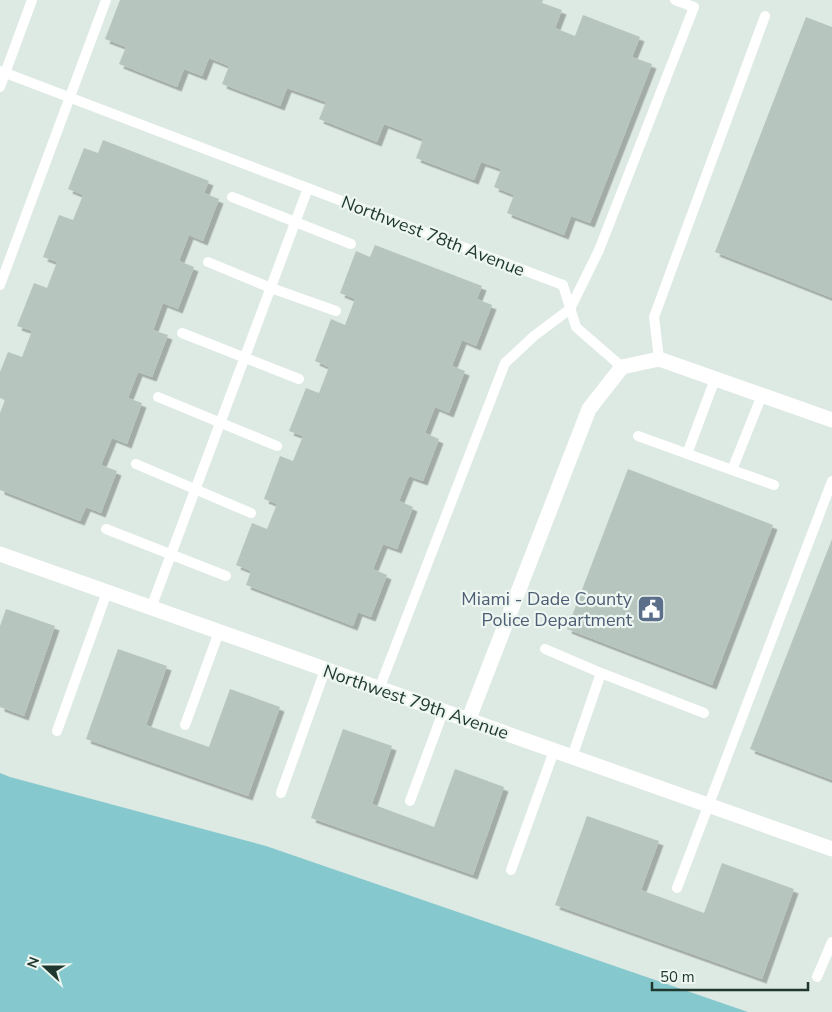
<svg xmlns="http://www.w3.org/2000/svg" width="832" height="1012" font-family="'Nunito Sans',sans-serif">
  <defs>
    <filter id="shadow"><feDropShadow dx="4.5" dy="4.5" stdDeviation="0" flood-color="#0004"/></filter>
  </defs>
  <rect width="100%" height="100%" fill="#dde9e3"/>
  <path fill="#85c9ce" d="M0 773 10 777 266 846 748 1012H0Z"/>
  <path fill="#b6c6bf" filter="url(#shadow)" d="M120 0H543L542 3 562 10 555 28 575 36 583 15 640 37 632 57 652 64 590 223 571 216 564 235 507 213 514 195 494 187 501 169 481 162 474 180 416 158 423 139 384 124 377 142 319 119 326 102 287 88 280 106 222 84 229 66 209 58 202 76 184 69 177 87 119 64 126 47 105 39Z
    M806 17 832 27V298L715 252Z
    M103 140 209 181 204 193 219 199 203 241 189 235 179 261 194 267 178 309 163 303 153 330 168 335 152 377 138 372 128 398 142 403 127 444 112 438 101 465 117 471 101 513 86 507 80 521 0 490V413L5 400 0 398V372L8 352 22 357 32 331 17 326 34 283 47 288 57 262 43 257 59 215 73 220 83 195 68 189 84 148 98 153Z
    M375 245 482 286 477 299 492 305 476 346 462 340 452 366 465 371 449 413 435 407 425 433 439 439 423 481 409 476 399 501 413 507 397 549 383 544 373 569 387 575 371 617 358 612 353 626 246 585 251 571 236 565 252 523 267 529 277 504 264 499 280 456 293 461 303 436 289 431 306 388 319 393 329 367 315 361 331 319 345 325 355 299 340 293 356 251 370 257Z
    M628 469 773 525 712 685 567 629Z
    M832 539V780L750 749Z
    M6 609 55 626 24 716 0 707V626Z
    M118 649 167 666 146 725 209 747 230 689 280 707 248 796 86 739Z
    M343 729 392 746 372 804 434 827 455 769 504 787 473 875 311 818Z
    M587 816 659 841 641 890 704 913 722 863 794 889 762 979 555 905Z"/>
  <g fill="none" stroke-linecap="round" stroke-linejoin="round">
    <path stroke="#fff" stroke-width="10" d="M0 71 563 285 576 327 622 367
      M0 87 32 0
      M232 197 351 244
      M208 262 271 288 336 311
      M0 285 106 0
      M182 333 299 379
      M659 359 654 317 765 16
      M158 397 277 446
      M638 436 732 470 762 395
      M687 454 715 379
      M136 464 251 513
      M732 470 774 485
      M106 529 226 576
      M151 608 308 188
      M545 649 601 673 572 757
      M601 673 704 713
      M379 689 505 363 534 336 570 309 599 250 694 7 675 0
      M185 725 219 632
      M57 731 107 592
      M281 793 325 670
      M410 801 443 712
      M511 870 554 751
      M677 888 832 481
      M817 977 832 942"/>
    <path stroke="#fff" stroke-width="15" d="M0 554 832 849
      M468 721 589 409 622 367 659 359 832 420"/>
  </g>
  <defs>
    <g id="civic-square" transform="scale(1.4375)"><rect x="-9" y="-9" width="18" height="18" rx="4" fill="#5c6f8a" stroke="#edf6f1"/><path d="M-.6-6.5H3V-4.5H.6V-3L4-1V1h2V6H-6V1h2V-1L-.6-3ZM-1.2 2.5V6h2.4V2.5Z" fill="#fff"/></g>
  </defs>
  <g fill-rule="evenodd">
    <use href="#civic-square" x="651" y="609"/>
  </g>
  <g text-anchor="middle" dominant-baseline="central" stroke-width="4.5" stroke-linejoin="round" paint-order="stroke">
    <g font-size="18" fill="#1f382f" stroke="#edf6f1">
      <text transform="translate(433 236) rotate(21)">Northwest 78th Avenue</text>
      <text transform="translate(416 702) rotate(19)">Northwest 79th Avenue</text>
    </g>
    <g font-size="18" fill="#4e5e75" stroke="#edf6f1" text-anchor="end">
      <text x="632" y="599">Miami - Dade County<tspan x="632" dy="21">Police Department</tspan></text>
    </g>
  </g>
  <g transform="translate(45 967) rotate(291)" stroke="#edf6f1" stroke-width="4" paint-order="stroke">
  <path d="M0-4L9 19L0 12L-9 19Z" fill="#1f382f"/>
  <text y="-8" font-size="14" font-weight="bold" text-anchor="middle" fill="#1f382f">N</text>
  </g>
  <path d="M652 982v8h156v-8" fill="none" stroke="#1f382f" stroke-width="2.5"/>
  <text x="660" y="982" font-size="15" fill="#1f382f" stroke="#edf6f1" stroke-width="4" paint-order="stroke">50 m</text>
</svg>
